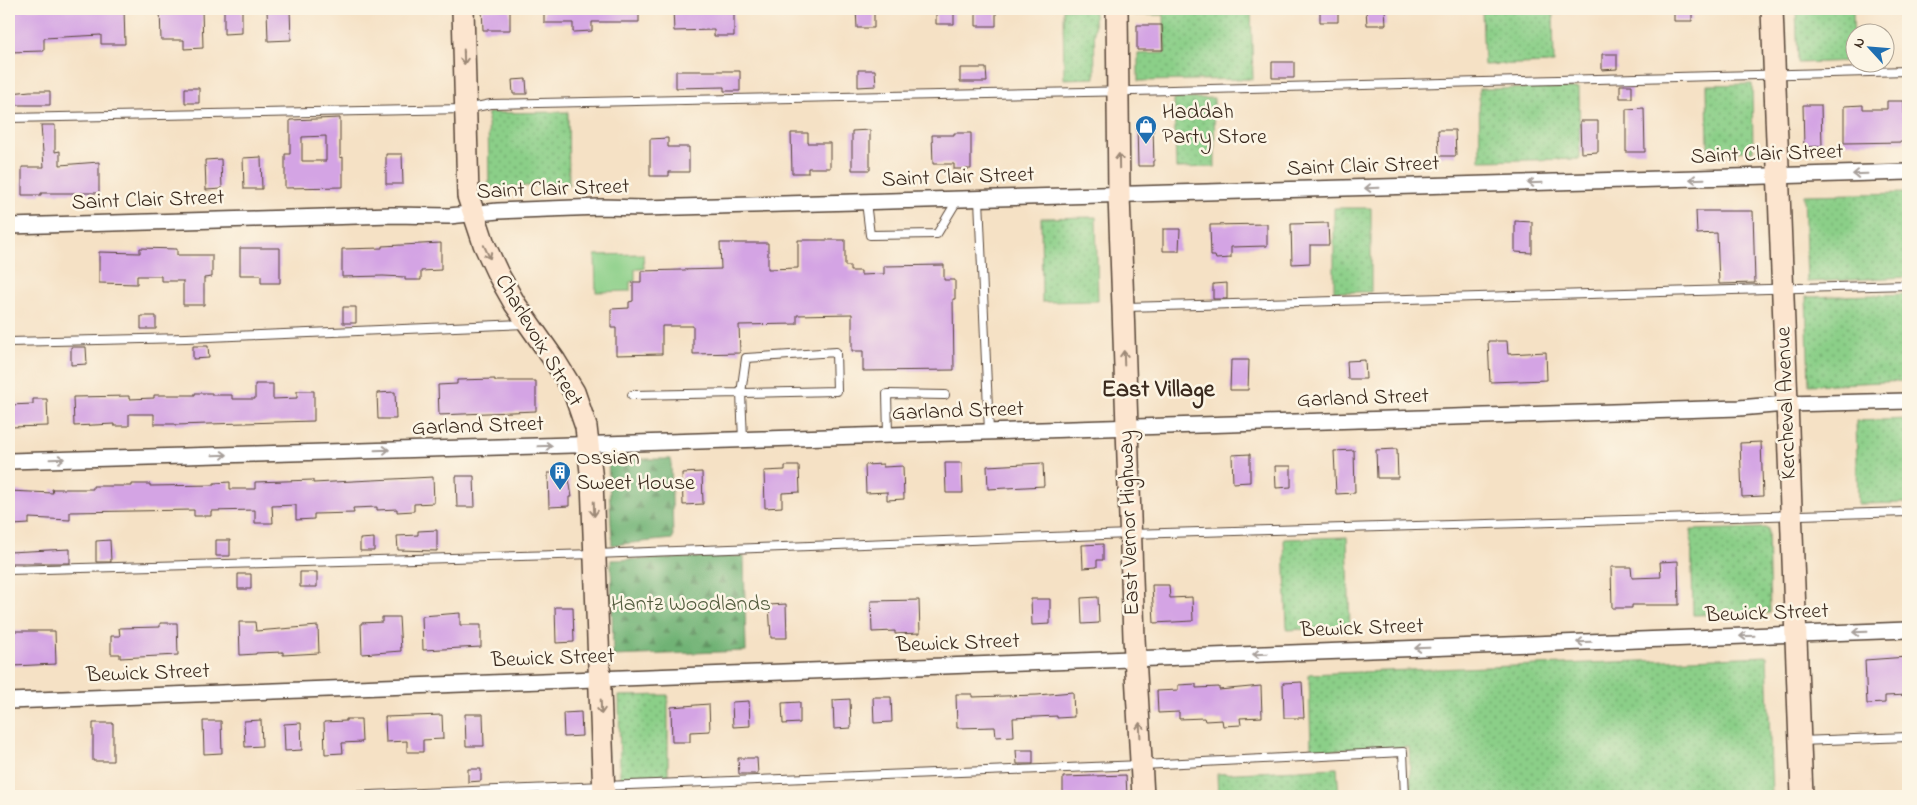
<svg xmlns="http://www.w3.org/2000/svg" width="1917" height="805" font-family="'Indie Flower',sans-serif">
  <defs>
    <pattern id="grass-dots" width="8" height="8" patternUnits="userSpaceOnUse" patternTransform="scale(1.25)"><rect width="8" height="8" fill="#8bcf88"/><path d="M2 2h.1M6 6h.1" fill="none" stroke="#73a86f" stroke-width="1.8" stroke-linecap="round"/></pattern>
    <pattern id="forest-firs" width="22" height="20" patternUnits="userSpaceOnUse" patternTransform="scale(1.25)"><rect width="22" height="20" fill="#70b274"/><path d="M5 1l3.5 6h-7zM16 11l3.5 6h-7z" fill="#5d915f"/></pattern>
  </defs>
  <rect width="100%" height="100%" fill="#fcf5e5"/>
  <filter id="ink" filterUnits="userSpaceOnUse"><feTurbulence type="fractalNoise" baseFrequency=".02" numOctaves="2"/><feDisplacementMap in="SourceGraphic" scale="10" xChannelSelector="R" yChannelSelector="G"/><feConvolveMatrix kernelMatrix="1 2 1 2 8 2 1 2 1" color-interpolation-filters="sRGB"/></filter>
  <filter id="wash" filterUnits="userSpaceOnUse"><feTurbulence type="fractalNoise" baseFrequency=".0096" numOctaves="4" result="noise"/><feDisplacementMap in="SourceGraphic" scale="20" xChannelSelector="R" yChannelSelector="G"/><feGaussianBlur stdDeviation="1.12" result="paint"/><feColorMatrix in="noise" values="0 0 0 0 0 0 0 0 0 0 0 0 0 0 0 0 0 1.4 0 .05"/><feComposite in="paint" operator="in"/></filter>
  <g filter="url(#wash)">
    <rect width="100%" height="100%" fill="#f5e1c5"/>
    <path fill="url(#grass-dots)" stroke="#637c53" d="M1063 9H1094L1095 78 1064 79Z
      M1135 9H1251L1253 79 1138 81V54L1165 53 1164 15H1135Z
      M1482 9H1553L1554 63 1484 65Z
      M1796 9H1853L1854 61 1798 63Z
      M1899 9H1908V57H1901Z
      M1752 84 1753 151 1708 152 1707 85Z
      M1579 88 1580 159 1480 161 1479 89Z
      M1214 98 1215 167 1176 168 1174 99Z
      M568 112 569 185 489 187 488 113Z
      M1908 193V277L1807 282 1804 195Z
      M1334 208H1371V292H1334Z
      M1096 217 1098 301 1042 302 1041 218Z
      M1908 294V381L1809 385 1806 297Z
      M1908 419V503L1858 504 1856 421Z
      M1768 528 1770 613 1693 615 1691 530Z
      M1347 537 1350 627 1287 630 1284 539Z
      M1767 656 1772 796H1411L1409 747 1311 751 1309 674Z
      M668 695V779L620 780 619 696Z
      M1337 768 1339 796H1218L1217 774Z
      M684 792V796H621V795Z"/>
    <path fill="url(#forest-firs)" stroke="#566e49" d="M608 459H671L673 539 612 545Z
      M744 556 746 651 613 656 611 560Z"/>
    <path fill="#8bcf88" stroke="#637c53" d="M643 254 644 269H635V281L630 282V291L596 292 595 255Z"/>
    <g id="blocks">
      <path fill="#d4a4e4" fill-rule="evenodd" d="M9 9H124L125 44H101V35L44 38V51L9 52Z
        M160 9H202L203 48 184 49V40H161Z
        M224 9H242V33L224 34Z
        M267 9H290L291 40 268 41Z
        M482 9H510V30H483Z
        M544 9H639V22H592V31L573 32V23H544Z
        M673 9H734V36H714V30L674 31Z
        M856 9H874V28H857Z
        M936 9H954V24H936Z
        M976 9H996V26H976Z
        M1320 9H1338V22H1320Z
        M1366 9H1385L1386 25H1367Z
        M1674 9H1692V21H1674Z
        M1137 25H1162L1163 50H1137Z
        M1602 54H1617V69L1602 70Z
        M1272 62H1294V78H1272Z
        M960 68H986L987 82H960Z
        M858 70H875L876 86 858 87Z
        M676 71H740V91H724V87L676 88Z
        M526 79 527 94H513L512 80Z
        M1620 85H1632V98H1620Z
        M185 88H199V103H185Z
        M30 91H50V105H11V93Z
        M1887 101H1904L1905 142 1844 143V106L1863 105V109H1887Z
        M1803 105H1821L1822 146 1804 147Z
        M1644 108 1645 152H1626V109Z
        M340 118V158L343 157V187L285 188V154H290V120ZM326 136V161H302V137Z
        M1580 121H1598V152L1581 153Z
        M1137 124H1153L1154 166H1138Z
        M41 125H55V152L60 151V165L99 162V193H41V195H22V167H44Z
        M870 130V170H852V131Z
        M1438 130H1455L1456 156H1439Z
        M791 133H808V143H830V168H808V173H792Z
        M954 133H971V169H954V164H933L932 135H954Z
        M668 138V147H689V172H669V176H650V139Z
        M386 154H402L403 184H386Z
        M261 157 262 189H244L243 158Z
        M221 159 222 189 206 190 205 160Z
        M1696 211H1753L1755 283 1719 284 1717 233 1697 234Z
        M1515 221 1532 222V253L1515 252Z
        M1328 223 1329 245H1310V263L1292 264 1291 224Z
        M1267 224V246L1231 247V258L1216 259 1215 256H1211L1210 225Z
        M1163 229H1180L1179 251H1163Z
        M798 240H845V266H850V271H861V275L884 274V266L944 265V280H955V299H953L954 370 863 371V351H852V314L797 315V324L739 325 740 353 693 354V326H662V354L616 355V328H611V309L629 308V302L633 301V282H641V271L721 269 720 243H768V269L798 268Z
        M441 243V270L421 271V280H405V277L383 276 342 277V249L382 248V246Z
        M140 248 177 249V255H212V277L204 278V305H183V281H161V276H137V284L99 283V252L140 253Z
        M240 248H280V283H261V275H240Z
        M1227 283V299H1213V284Z
        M343 307H356V323H343Z
        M141 316H156V329H141Z
        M1488 341H1507L1508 354 1546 352 1547 380 1490 382Z
        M193 346H208L209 358 193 359Z
        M71 347H86L87 364 71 365Z
        M1231 360H1249L1248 390H1230Z
        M1365 360 1366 379H1348L1347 361Z
        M495 379V381H536V411L439 415 438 385 457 384V380Z
        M255 384H273V399L297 398V391H314V421L175 425V424H154V414H129V426H114V424L74 426 73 397 129 396V399L154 398V395H195V393H212V395H232V399H255Z
        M395 392 396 419H378L377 393Z
        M33 399H47L48 426 9 427V405L33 404Z
        M1761 442 1763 496 1742 497 1740 443Z
        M1397 449 1398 478H1377L1376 450Z
        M1354 450 1355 493 1336 494 1334 451Z
        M1250 454V482L1233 483 1232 455Z
        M945 463H962L963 493H946Z
        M1043 463 1044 486 988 489 987 466Z
        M883 464V467L903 466 904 499 887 500V492L866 493 865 465Z
        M785 466H799L800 492 782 493V507L765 508 764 471 785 470Z
        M1275 466H1291V487L1276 488Z
        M702 472 703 504 683 505 682 473Z
        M548 473H568L572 497H569V506L549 507Z
        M456 476H474L475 507H457Z
        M433 477 434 503 414 504V511L397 512V509L377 510V507L353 508 354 513 314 514V519L296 520V505L272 506 273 523H255V510L211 511V516H194V510L70 512V520L29 518V524L13 525V523H9V491L53 493 52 489H93V486H132V484H150V486L214 485V483L230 482V489H255V482L313 480V483Z
        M437 530V551L398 550 397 536 418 535V531Z
        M374 538V551H360V539Z
        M110 540 111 562H96V541Z
        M216 540H230V556H216Z
        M1103 544V560H1097V567L1083 568 1082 545Z
        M70 549V563H9V552Z
        M1678 561 1679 605H1632V608H1612L1611 567H1631L1632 578 1661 577 1660 562Z
        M300 572H317V587H300Z
        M238 574H251V589H238Z
        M1152 585H1169L1170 598 1192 597 1193 621 1154 623Z
        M1098 597 1099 623 1082 624 1081 598Z
        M1031 599H1050V624L1032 625Z
        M919 600 920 633 895 634V631L872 632 871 601Z
        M786 604 787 638H771L769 605Z
        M555 607H573L574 642 556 643Z
        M460 613V625H481V647L423 650 422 616Z
        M382 617H399L401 651 362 654 361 623 382 622Z
        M239 622H255L256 631 318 626 319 653 283 655V652L256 653V654L240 655Z
        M160 623H177L178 655 120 658V654H111V636H120L119 628 160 627Z
        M12 631H55L56 664 13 666Z
        M1907 657 1908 695 1885 696V703L1867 704 1865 660Z
        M1302 682 1304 718H1284L1283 683Z
        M1196 684V688L1219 687V690L1261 686 1262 717 1240 718 1241 725 1223 726 1222 720 1205 721 1204 718 1179 719V712L1158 713 1157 691 1178 690V685Z
        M1073 692 1074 717 1057 718V716L1013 718 1014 736 996 737 995 727 957 728 956 694H972V697L1037 695Z
        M873 697H891L892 722 874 723Z
        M850 699 851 728 834 729 833 700Z
        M749 701 750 726 733 727 732 702Z
        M800 702V723L783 724 782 703Z
        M709 704 710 731 690 732V742H672L671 707Z
        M581 712 582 736 564 737 563 713Z
        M465 714H483L484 746H466Z
        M442 715 443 739 423 740V752H407V741L386 742 385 717Z
        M346 719H361L362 742 342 743 343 753 325 754 324 722 346 721Z
        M261 720 262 746 245 747 244 721Z
        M203 721H221L222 753 204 754Z
        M93 723H113V761H93Z
        M301 723 302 750 285 751 284 724Z
        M1016 750H1033V764H1017Z
        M738 758H757L758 774H739Z
        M468 769H481V781L468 782Z
        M1126 775 1127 796H1063V777Z"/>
    </g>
  </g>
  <g filter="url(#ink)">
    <use href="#blocks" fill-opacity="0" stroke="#574537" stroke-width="1"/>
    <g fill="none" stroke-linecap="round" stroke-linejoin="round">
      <g stroke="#574537" stroke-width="10">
        <path id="lane" d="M9 118 466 109 491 104 1133 91 1908 71
          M979 199 989 432
          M866 202 870 235 937 234 958 199
          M1126 307 1908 285
          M9 342 186 338 525 324
          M632 395 741 393 746 358 836 352 837 391 741 393 743 440
          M888 435 887 394 945 395
          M9 570 595 554 1130 534 1908 512
          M1800 741 1908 737
          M345 796 1142 765 1403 752 1405 796"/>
      </g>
      <g stroke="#574537" stroke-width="18">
        <path id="street" d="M9 226 392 215 449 216 498 211 600 207 644 208 1908 172
          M9 461 572 445 1739 408 1786 404 1908 401
          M9 701 1908 630"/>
      </g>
      <g stroke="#574537" stroke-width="24">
        <path id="secondary" d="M463 9 468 196 484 244 498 274 515 304 555 361 574 392 586 427 592 481 604 796
          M1117 9 1119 195 1123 307 1134 638 1143 796
          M1772 9 1802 796"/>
      </g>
      <use href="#lane" stroke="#fff" stroke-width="8"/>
      <use href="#street" stroke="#fff" stroke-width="15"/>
      <use href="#secondary" stroke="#fce5cf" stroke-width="21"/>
    </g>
    <defs><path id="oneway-shaft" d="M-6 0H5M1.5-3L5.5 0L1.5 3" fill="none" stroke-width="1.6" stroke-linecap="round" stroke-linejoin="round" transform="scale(1.25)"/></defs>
    <g stroke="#9c8876">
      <use href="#oneway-shaft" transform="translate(464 57) rotate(88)"/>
      <use href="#oneway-shaft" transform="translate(1119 161) rotate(-91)"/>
      <use href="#oneway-shaft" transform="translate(487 252) rotate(65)"/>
      <use href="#oneway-shaft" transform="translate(1124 358) rotate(-92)"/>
      <use href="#oneway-shaft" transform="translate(594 509) rotate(88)"/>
      <use href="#oneway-shaft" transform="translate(601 707) rotate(88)"/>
      <use href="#oneway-shaft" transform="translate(1140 730) rotate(-93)"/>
    </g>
    <g stroke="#a79f9a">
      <use href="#oneway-shaft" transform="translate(1860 174) rotate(178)"/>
      <use href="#oneway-shaft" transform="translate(1697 179) rotate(178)"/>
      <use href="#oneway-shaft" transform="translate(1535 183) rotate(178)"/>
      <use href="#oneway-shaft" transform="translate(1372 188) rotate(178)"/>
      <use href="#oneway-shaft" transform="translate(545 446) rotate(-2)"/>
      <use href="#oneway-shaft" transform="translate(382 450) rotate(-2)"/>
      <use href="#oneway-shaft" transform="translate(220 455) rotate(-2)"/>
      <use href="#oneway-shaft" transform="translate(57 459) rotate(-2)"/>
      <use href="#oneway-shaft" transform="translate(1860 632) rotate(178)"/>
      <use href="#oneway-shaft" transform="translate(1747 636) rotate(178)"/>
      <use href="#oneway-shaft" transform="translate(1584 642) rotate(178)"/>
      <use href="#oneway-shaft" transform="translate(1422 648) rotate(178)"/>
      <use href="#oneway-shaft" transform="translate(1260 654) rotate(178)"/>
    </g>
  </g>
  <defs>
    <g id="shop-pin" transform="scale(1.125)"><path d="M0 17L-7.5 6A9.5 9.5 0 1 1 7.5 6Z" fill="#1f6fb2" stroke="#fcf5e5"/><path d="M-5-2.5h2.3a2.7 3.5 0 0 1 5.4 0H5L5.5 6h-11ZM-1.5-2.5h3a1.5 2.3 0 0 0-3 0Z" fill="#fff"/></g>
    <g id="building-pin" transform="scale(1.125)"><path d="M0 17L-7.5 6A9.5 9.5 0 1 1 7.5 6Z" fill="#1f6fb2" stroke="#fcf5e5"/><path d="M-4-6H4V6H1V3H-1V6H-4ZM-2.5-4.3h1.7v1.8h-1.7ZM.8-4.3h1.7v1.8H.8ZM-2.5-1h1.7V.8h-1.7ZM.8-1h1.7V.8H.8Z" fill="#fff"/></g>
  </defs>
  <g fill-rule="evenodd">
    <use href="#shop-pin" x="1146" y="126"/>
    <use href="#building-pin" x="560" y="472"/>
  </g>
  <g text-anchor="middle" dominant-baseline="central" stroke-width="5" stroke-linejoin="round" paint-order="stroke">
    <g font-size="22" fill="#3b2a1e" stroke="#fcf5e5" text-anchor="start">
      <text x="1162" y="113">Haddah<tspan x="1162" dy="25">Party Store</tspan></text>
      <text x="576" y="459">Ossian<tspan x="576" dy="25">Sweet House</tspan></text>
    </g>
    <g font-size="22" fill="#3b2a1e" stroke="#fcf5e5">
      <text transform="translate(1767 155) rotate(-2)">Saint Clair Street</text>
      <text transform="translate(1363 167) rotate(-2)">Saint Clair Street</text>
      <text transform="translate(958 178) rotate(-2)">Saint Clair Street</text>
      <text transform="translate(553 190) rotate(-2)">Saint Clair Street</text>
      <text transform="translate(148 201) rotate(-2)">Saint Clair Street</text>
      <text transform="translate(538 341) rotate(59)">Charlevoix Street</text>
      <text transform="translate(1363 399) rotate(-2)">Garland Street</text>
      <text transform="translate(1787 403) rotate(-92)">Kercheval Avenue</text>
      <text transform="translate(958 412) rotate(-2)">Garland Street</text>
      <text transform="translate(478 427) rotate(-2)">Garland Street</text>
      <text transform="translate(1130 523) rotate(-92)">East Vernor Highway</text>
      <text transform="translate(1767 614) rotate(-2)">Bewick Street</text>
      <text transform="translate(1362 629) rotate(-2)">Bewick Street</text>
      <text transform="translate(958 644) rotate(-2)">Bewick Street</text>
      <text transform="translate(553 659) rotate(-2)">Bewick Street</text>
      <text transform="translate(148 674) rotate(-2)">Bewick Street</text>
    </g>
    <g font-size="22" fill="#535c3e" stroke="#fcf5e5">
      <text x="691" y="605">Hantz Woodlands</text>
    </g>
    <g font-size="24" font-weight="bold" fill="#3b2a1e" stroke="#fcf5e5">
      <text x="1158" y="390">East Village</text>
    </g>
  </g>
  <rect width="1917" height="805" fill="none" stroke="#fcf5e5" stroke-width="30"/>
  <g transform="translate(1870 48) rotate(296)"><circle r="24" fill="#fcf5e5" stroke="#afa495"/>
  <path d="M0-4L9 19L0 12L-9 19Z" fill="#1f6fb2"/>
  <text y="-8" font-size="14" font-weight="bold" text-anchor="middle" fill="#3b2a1e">N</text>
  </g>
</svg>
